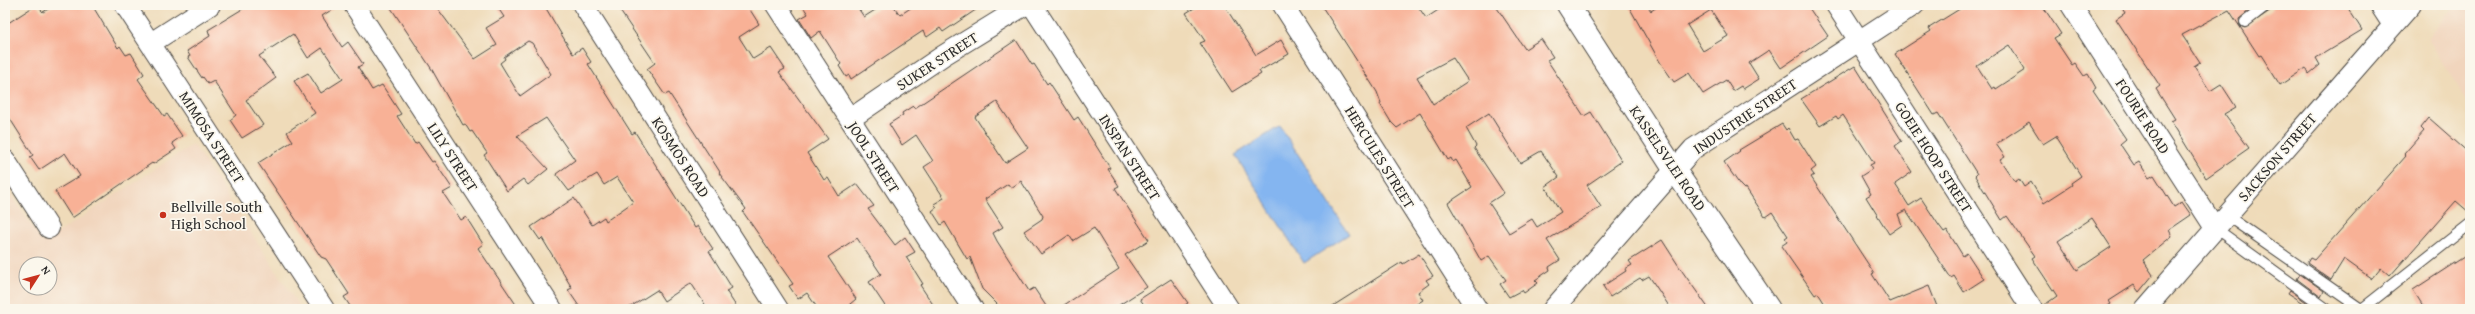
<svg xmlns="http://www.w3.org/2000/svg" width="2475" height="314" font-family="'Gentium Book Plus',serif">
  <rect width="100%" height="100%" fill="#fbf7ec"/>
  <filter id="ink" filterUnits="userSpaceOnUse"><feTurbulence type="fractalNoise" baseFrequency=".025" numOctaves="2"/><feDisplacementMap in="SourceGraphic" scale="8" xChannelSelector="R" yChannelSelector="G"/><feConvolveMatrix kernelMatrix="1 2 1 2 8 2 1 2 1" color-interpolation-filters="sRGB"/></filter>
  <filter id="wash" filterUnits="userSpaceOnUse"><feTurbulence type="fractalNoise" baseFrequency=".012" numOctaves="4" result="noise"/><feDisplacementMap in="SourceGraphic" scale="16" xChannelSelector="R" yChannelSelector="G"/><feGaussianBlur stdDeviation="0.9" result="paint"/><feColorMatrix in="noise" values="0 0 0 0 0 0 0 0 0 0 0 0 0 0 0 0 0 1.4 0 .05"/><feComposite in="paint" operator="in"/></filter>
  <g filter="url(#wash)">
    <rect width="100%" height="100%" fill="#efdbb9"/>
    <path fill="#f1d5bd" fill-rule="evenodd" d="M2456 5H2470V105L2427 39Z
      M193 144 301 309H5V186L43 243ZM26 264H50V288H26Z"/>
    <path fill="#84b5f0" stroke="#58708e" d="M1280 126 1349 234 1304 263 1235 155Z"/>
    <g id="blocks">
      <path fill="#f8b196" fill-rule="evenodd" d="M36 5 43 12 55 5H92L118 48 120 46 126 55 131 53 144 74 138 79 164 116 167 114 182 136 172 143 176 149 153 164 152 163 72 218 55 191 80 176 65 153 39 170 30 157 33 155 5 111V25Z
        M249 5H339L322 16 342 47 348 42 363 64 358 67 372 90 382 85 401 114 397 116 415 144 418 142 432 162 434 161 452 188 443 193 461 220 466 217 483 244 478 248 519 309H352L344 297 349 294 326 259 321 257 258 163 293 141 287 132 315 113 294 81 308 73 321 93 343 79 322 48 308 58 293 34 259 56 276 78 246 100 263 125 242 138 230 120 236 115 214 81 208 84 203 77 202 78 188 57 190 56 187 51 210 36 208 30Z
        M389 5H435L475 59 497 45 486 28 504 17 496 5H544L573 54 582 48 591 62 588 64 632 134 635 132 695 228 698 226 713 249 709 251 732 288 726 291 738 309H708L691 283 664 301 657 290 627 309H581L568 290 572 288 542 238 540 240 531 227 574 198 592 225 604 217 606 221 633 202 617 177 604 185 597 174 569 191 556 174 575 160 546 118 517 136 548 169 528 185 523 179 507 191 484 155 487 153 472 131 470 132 465 124 463 125 431 68ZM528 41 532 43 551 74 520 96 500 63 505 59 504 57Z
        M616 5H747L759 24 739 37 753 59 771 48 785 69 779 72 828 139 807 153 824 180 828 178 839 196 857 184 874 206 868 209 895 245 905 237 915 252 906 257 923 284 920 285 936 309H887L869 282 881 274 857 238 828 257 856 299 850 304 854 309H818L807 293 798 299 789 286 793 284 743 212 746 209 719 173 720 172 669 93 665 95 647 69 655 63Z
        M802 5H856L864 17 883 5H893L900 15 915 5H983L943 32 940 28 927 37 923 31 851 79 849 75 846 77 839 66 841 64 820 31 811 38 799 19 808 14Z
        M1199 5H1224L1256 55 1281 40 1289 54 1259 71 1261 74 1232 92 1200 43 1205 41 1186 13Z
        M1321 5H1417L1426 18 1446 5H1495L1525 49 1541 39 1553 57 1547 60 1584 116 1591 112 1622 161 1587 185 1601 207 1547 240 1560 260 1549 267 1550 270 1535 280 1538 283 1524 293 1522 290 1509 297 1500 284 1506 280 1489 256 1481 261 1480 259 1448 203 1472 187 1456 160 1453 162 1451 158 1448 160 1420 113 1397 128 1391 122 1380 104 1381 103 1377 92ZM1453 58 1468 81 1433 104 1417 77ZM1489 113 1520 163 1541 151 1559 177 1545 187 1561 212 1537 227 1532 219 1509 233 1489 203 1504 193 1474 148 1476 146 1466 128Z
        M1628 5H1647L1651 11 1660 5H1807L1828 36 1781 68 1769 50 1749 63 1759 79 1743 89 1741 86 1733 91 1726 80 1703 94 1689 73 1674 82 1660 62ZM1711 10 1728 36 1703 51 1687 25Z
        M1966 5H2042L2061 34 2054 38 2072 65 2075 63 2084 76 2088 74 2096 88 2093 90 2126 139 2120 144 2134 165 2139 162 2149 178 2154 175 2174 207 2182 202 2191 215 2169 230 2172 236 2143 260 2153 275 2139 292 2134 285 2109 301 2111 304 2103 309H2043V306L2057 296 2032 258 2035 256 2007 216 2002 220 1975 176 1977 174 1972 166 1938 113 1934 115 1895 54 1931 31 1929 28ZM2009 45 2025 70 1996 89 1995 87 1992 89 1977 66ZM2029 122 2043 144 2056 136 2081 176 2071 183 2072 185 2044 203 2031 182 2024 187 2019 179 2015 182 2000 160 2005 157 1996 144ZM2092 218 2111 247 2077 270 2058 241Z
        M2120 5H2256L2239 19 2240 26 2245 28 2271 10 2273 5H2346L2362 30 2316 58 2320 65 2309 74 2306 68 2280 85 2261 55 2259 56 2229 10 2182 35 2200 62 2194 66 2210 91 2221 84 2236 107 2224 114 2249 148 2206 178 2171 121 2175 119 2156 89 2160 86 2116 19 2125 13Z
        M1016 40 1032 65 1034 64 1047 84 1049 82 1051 85 1074 120 1078 117 1110 168 1108 169 1119 186 1115 188 1149 240 1125 255 1147 287 1113 309H1058L1119 269 1094 228 1073 241 1069 235 1041 254 1024 231 1042 219 1043 216 1021 181 1011 188 1008 184 985 199 1003 227 993 233 997 241 1029 291 1034 288 1048 309H1002L982 289 970 257 967 259 945 222 941 225 932 211 937 207 934 204 944 198 924 167 933 161 916 135 902 145 889 124 903 115 902 113 913 106 915 108ZM997 102 1028 148 1005 163 975 117Z
        M1855 66 1902 141 1895 146 1912 172 1895 184 1909 206 1921 198 1938 224 1944 232 1947 230 1963 256 1967 253 1984 279 1964 292 1954 276 1951 278 1906 210 1898 214 1902 225 1889 234 1866 197 1871 194 1861 176 1872 169 1870 165 1874 163 1843 115 1838 119 1836 116 1820 126 1801 99Z
        M2429 118 2470 154V213L2456 201 2390 276 2381 268 2372 279 2344 259 2331 280 2307 263 2310 258 2314 260 2406 156 2404 154 2424 131 2421 128Z
        M1782 124 1786 130 1788 128 1795 140 1798 139 1816 167 1811 171 1814 175 1811 177 1874 273 1872 274 1890 302 1929 286 1938 309H1828L1818 293 1815 295 1781 246 1787 242 1785 238 1788 236 1772 212 1765 217 1746 188 1744 189 1740 185 1724 162 1740 151 1739 150Z
        M1662 240 1682 271 1709 309H1671L1649 276 1642 280 1640 278 1610 297 1603 286 1626 271 1625 269 1632 265 1629 261Z
        M2470 253V309H2425L2413 290Z
        M1419 254 1433 276 1426 280 1429 284 1418 292 1423 300 1409 309H1328L1402 262 1403 264Z
        M2300 274 2324 291 2321 297 2297 279Z
        M1171 279 1188 303 1179 309H1147L1140 299Z
        M2290 290 2314 308 2313 309 2288 293Z"/>
    </g>
  </g>
  <g filter="url(#ink)">
    <use href="#blocks" fill-opacity="0" stroke="#484540" stroke-width="1"/>
    <g fill="none" stroke-linecap="round" stroke-linejoin="round">
      <g stroke="#484540" stroke-width="12">
        <path id="service" d="M2245 22 2267 5
          M2226 215 2361 309
          M2215 228 2327 309
          M2362 309 2470 224"/>
      </g>
      <g stroke="#484540" stroke-width="22">
        <path id="minor" d="M125 5 324 309
          M354 5 552 309
          M583 5 778 309
          M776 5 973 309
          M1032 5 1229 309
          M1283 5 1477 309
          M1836 5 2032 309
          M2071 5 2215 228
          M2380 5 2393 25
          M151 43 210 5
          M850 119 944 55 1025 5
          M5 160 49 228
          M1553 309 1693 149 1914 5
          M2145 309 2411 5"/>
      </g>
      <g stroke="#484540" stroke-width="24">
        <path id="tertiary" d="M1568 5 1674 169 1769 309"/>
      </g>
      <use href="#service" stroke="#fff" stroke-width="10"/>
      <use href="#minor" stroke="#fff" stroke-width="20"/>
      <use href="#tertiary" stroke="#fff" stroke-width="22"/>
    </g>
  </g>
  <circle fill="#c8321e" stroke="#fbf7ec" stroke-width="1.5" cx="163" cy="215" r="4"/>
  <g text-anchor="middle" dominant-baseline="central" stroke-width="3.5" stroke-linejoin="round" paint-order="stroke">
    <g font-size="15" fill="#2b2b2b" stroke="#fbf7ec">
      <text transform="translate(937 61) rotate(-33)">SUKER STREET</text>
      <text transform="translate(1745 116) rotate(-34)">INDUSTRIE STREET</text>
      <text transform="translate(2143 116) rotate(57)">FOURIE ROAD</text>
      <text transform="translate(212 137) rotate(57)">MIMOSA STREET</text>
      <text transform="translate(453 157) rotate(57)">LILY STREET</text>
      <text transform="translate(681 157) rotate(57)">KOSMOS ROAD</text>
      <text transform="translate(874 157) rotate(57)">JOOL STREET</text>
      <text transform="translate(1130 157) rotate(57)">INSPAN STREET</text>
      <text transform="translate(1380 157) rotate(58)">HERCULES STREET</text>
      <text transform="translate(1934 157) rotate(57)">GOEIE HOOP STREET</text>
      <text transform="translate(2277 157) rotate(-49)">SACKSON STREET</text>
      <text transform="translate(1668 158) rotate(56)">KASSELSVLEI ROAD</text>
    </g>
    <g font-size="15" fill="#2b2b2b" stroke="#fbf7ec" text-anchor="start">
      <text x="171" y="206">Bellville South<tspan x="171" dy="17">High School</tspan></text>
    </g>
  </g>
  <rect width="2475" height="314" fill="none" stroke="#fbf7ec" stroke-width="20"/>
  <g transform="translate(38 276) rotate(54)"><circle r="19" fill="#fbf7ec" stroke="#a8a59f"/>
  <path d="M0-3L7 15L0 10L-7 15Z" fill="#c8321e"/>
  <text y="-6" font-size="11" font-weight="bold" text-anchor="middle" fill="#2b2b2b">N</text>
  </g>
</svg>
